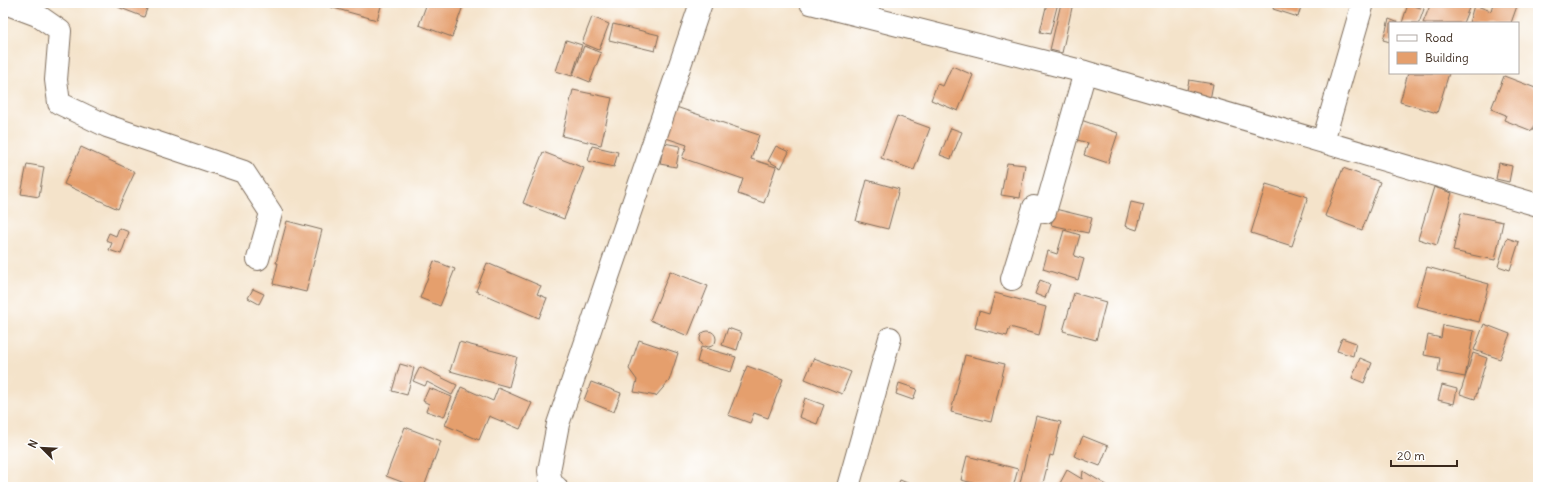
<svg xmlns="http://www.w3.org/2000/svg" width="1541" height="490" font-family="Delius,sans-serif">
  <rect width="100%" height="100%" fill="#fff"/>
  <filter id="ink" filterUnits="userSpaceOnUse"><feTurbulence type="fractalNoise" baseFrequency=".025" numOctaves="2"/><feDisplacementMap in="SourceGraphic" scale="8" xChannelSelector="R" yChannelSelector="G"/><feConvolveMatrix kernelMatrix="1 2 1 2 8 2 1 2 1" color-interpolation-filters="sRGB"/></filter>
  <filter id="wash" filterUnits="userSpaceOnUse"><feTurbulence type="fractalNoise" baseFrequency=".012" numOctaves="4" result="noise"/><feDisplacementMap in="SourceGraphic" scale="16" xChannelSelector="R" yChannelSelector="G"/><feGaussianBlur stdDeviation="0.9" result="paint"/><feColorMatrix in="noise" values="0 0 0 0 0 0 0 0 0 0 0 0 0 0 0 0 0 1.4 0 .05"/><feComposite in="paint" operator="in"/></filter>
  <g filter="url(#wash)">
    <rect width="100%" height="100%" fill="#f4e3ca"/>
    <g id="blocks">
      <path fill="#e59f6d" d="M120 3H149L144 17 118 7Z
        M331 3H382L377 20 330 7Z
        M427 3H464L452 37 419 25Z
        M1047 3H1058L1050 34 1040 32Z
        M1061 3H1073L1062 53 1050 50Z
        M1275 3H1302L1298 17 1273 9Z
        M1431 3H1471L1463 23H1423Z
        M1493 3H1507L1517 6 1511 23H1469L1474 5 1491 11Z
        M1408 4 1424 9 1419 23H1402Z
        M592 17 609 24 599 50 582 43Z
        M1389 19 1399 23H1390V42L1383 40Z
        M613 24 659 35 655 51 609 40Z
        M566 40 582 45 572 76 556 71Z
        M584 46 601 53 590 82 573 75Z
        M952 66 973 75 958 111 931 100 937 84 943 86Z
        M1408 73H1449L1437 113 1400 102Z
        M1504 76 1538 89V115L1532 131 1504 120 1506 115 1491 109Z
        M1189 80 1213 84 1210 100 1186 95Z
        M573 90 612 98 601 145 562 136Z
        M676 107 759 135 751 159 776 167 764 203 738 194 743 179 682 158 687 145 666 138Z
        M897 116 930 128 914 170 881 158Z
        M1081 120 1118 133 1108 163 1084 155 1088 143 1074 139Z
        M951 128 962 132 951 159 940 155Z
        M664 143 680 146 676 167 660 164Z
        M592 146 618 152 614 167 588 161Z
        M776 146 789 152 781 168 768 161Z
        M81 147 135 172 118 209 64 184Z
        M543 152 584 168 564 219 523 203Z
        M1007 163 1025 165 1020 198 1001 195Z
        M1499 163 1512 166 1509 182 1496 179Z
        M27 164 44 167 39 197 21 194Z
        M1343 168 1380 182 1362 230 1325 216Z
        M867 180 899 189 888 229 856 221Z
        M1266 184 1308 197 1292 246 1251 233Z
        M1434 187 1452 193 1437 245 1418 239Z
        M1131 202 1144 205 1137 230 1125 226Z
        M1055 209 1092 218 1088 233 1051 225Z
        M1461 213 1503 222 1495 260 1453 251Z
        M287 221 322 230 306 292 273 284 278 263H276Z
        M119 228 129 232 121 254 109 250 112 243 106 240 109 233 116 236Z
        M1064 230 1080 235 1074 256 1084 259 1078 280 1043 269 1048 251 1057 254Z
        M1507 238 1519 242 1510 270 1498 266Z
        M434 261 455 269 440 306 420 298Z
        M487 263 541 286 537 294 547 298 539 318 476 291Z
        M1427 267 1489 284 1479 322 1416 306Z
        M670 271 708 286 688 336 650 320Z
        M1040 280 1050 284 1045 298 1035 294Z
        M253 289 264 294 259 304 248 298Z
        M995 293 1046 307 1039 335 1010 327 1007 336 975 328 979 311 989 314Z
        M1074 293 1106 302 1096 340 1063 331Z
        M1484 324 1510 334 1500 359 1474 350Z
        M1443 325 1474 331 1465 377 1438 372 1440 358 1424 355 1428 335 1441 338Z
        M728 328 742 333 737 350 722 345Z
        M700 339a8 8 0 1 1 16 0a8 8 0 1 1-16 0Z
        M1342 338 1356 343 1353 356 1337 351Z
        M639 340 678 353 669 381 656 396 634 392 637 380 629 369Z
        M459 342 517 357 509 387 450 371Z
        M701 347 736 357 731 372 697 362Z
        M1473 353 1487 358 1475 399 1460 394Z
        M965 355 1005 364 991 422 951 412Z
        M814 358 851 372 842 394 805 379Z
        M1360 358 1372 363 1364 383 1352 378Z
        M400 364 414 368 407 395 392 391Z
        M747 366 783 379 768 418 754 413 750 423 728 415Z
        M420 367 457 385 452 395 427 382 425 386 413 381Z
        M591 382 621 393 614 412 584 400Z
        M899 383 917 389 913 400 896 394Z
        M1442 385 1457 389 1454 404 1438 400Z
        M461 387 493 401 498 388 532 403 520 429 489 416 479 440 445 425Z
        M429 388 452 397 444 417 426 411 429 404 423 401Z
        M805 398 824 405 817 424 799 417Z
        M1036 416 1061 422 1053 456 1050 455 1042 487H1019Z
        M405 427 441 441 424 487H415L386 476Z
        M1083 436 1108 446 1100 466 1074 456Z
        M967 456 1018 469 1013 487H989L961 480Z
        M1067 470 1082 479 1083 471 1110 487H1058Z
        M900 480 917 487H897Z"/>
    </g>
  </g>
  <g filter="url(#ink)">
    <use href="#blocks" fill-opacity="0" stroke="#7c6b5a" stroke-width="1"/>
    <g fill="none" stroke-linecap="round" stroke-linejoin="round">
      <g stroke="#7c6b5a" stroke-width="24">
        <path id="minor" d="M5 3 37 15 60 31 56 80 59 103 107 126 244 172 271 213 258 259
          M811 3 1085 72 1538 205
          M1323 141 1363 3
          M1012 279 1034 207 1045 212 1085 72
          M556 487 551 484 549 471 558 424 701 3
          M848 487 890 338"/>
      </g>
      <use href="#minor" stroke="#fff" stroke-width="22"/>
    </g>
  </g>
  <rect width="1541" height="490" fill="none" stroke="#fff" stroke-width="16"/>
  <rect x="1389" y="22" width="130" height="52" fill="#ffffff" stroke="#b1aaa5"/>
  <rect x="1397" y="35" width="20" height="6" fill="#ffffff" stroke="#b1aaa5"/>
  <text x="1425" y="42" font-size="12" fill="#3b2a1e">Road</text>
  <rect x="1397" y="52" width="20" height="12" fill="#e59f6d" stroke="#b1aaa5"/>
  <text x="1425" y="62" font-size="12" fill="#3b2a1e">Building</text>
  <g transform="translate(42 448) rotate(294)" stroke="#ffffff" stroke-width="3" paint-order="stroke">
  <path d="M0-3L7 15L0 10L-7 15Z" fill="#3b2a1e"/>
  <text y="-6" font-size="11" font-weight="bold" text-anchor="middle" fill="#3b2a1e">N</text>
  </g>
  <path d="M1391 460v6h66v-6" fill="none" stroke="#3b2a1e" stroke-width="2"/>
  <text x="1397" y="460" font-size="12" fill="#3b2a1e" stroke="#ffffff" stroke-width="3" paint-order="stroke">20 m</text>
</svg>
